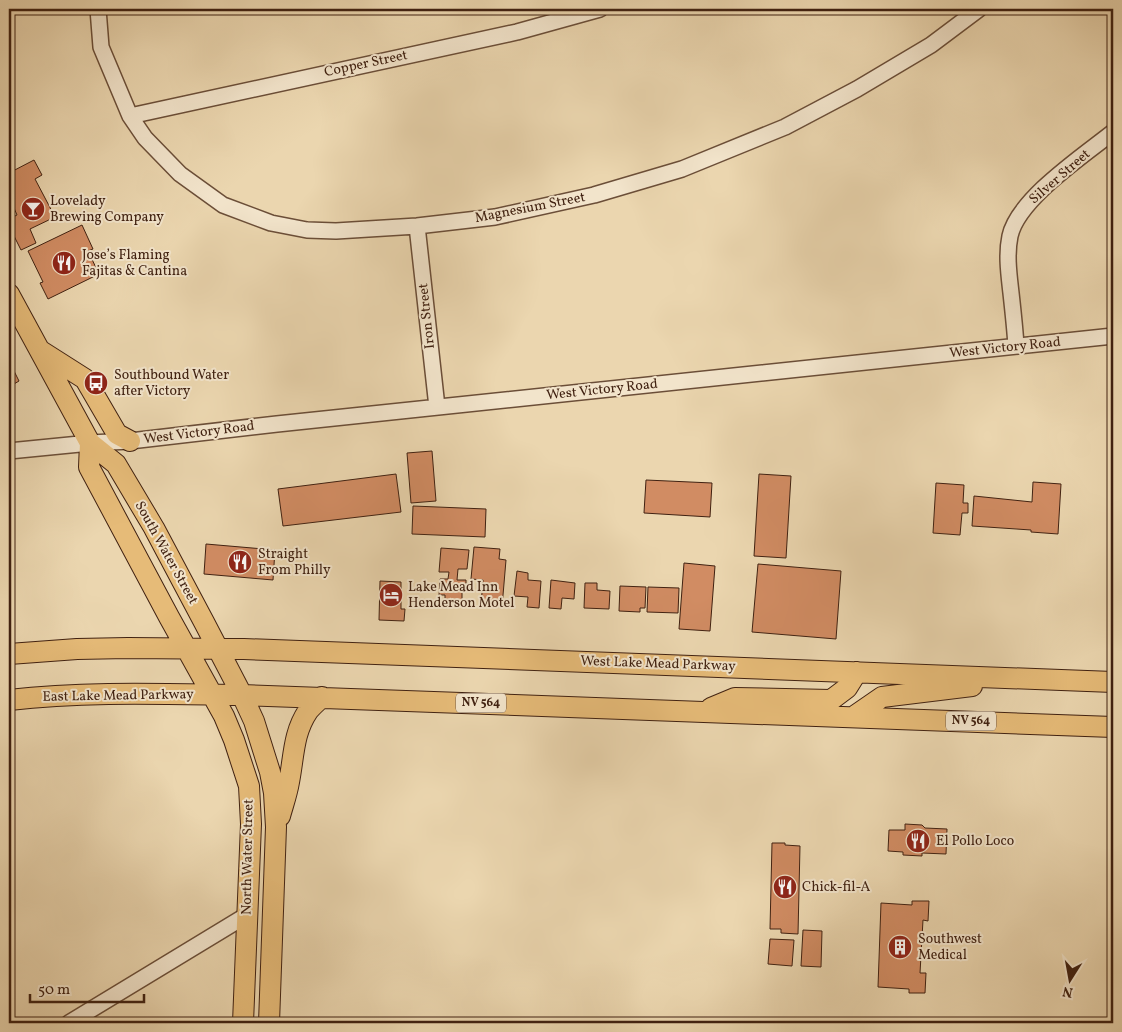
<svg xmlns="http://www.w3.org/2000/svg" width="1122" height="1032" font-family="Vollkorn,serif">
  <rect width="100%" height="100%" fill="#ebd6af"/>
  <filter id="stains"><feTurbulence type="fractalNoise" baseFrequency=".004" numOctaves="4"/><feColorMatrix values="0 0 0 0 .2 0 0 0 0 .09 0 0 0 0 .02 0 0 0 .5 -.17"/></filter>
  <radialGradient id="worn" r=".72"><stop offset=".6" stop-color="#630" stop-opacity="0"/><stop offset="1" stop-color="#630" stop-opacity=".3"/></radialGradient>
  <path fill="#d18c63" stroke="#402111" d="M34 160 42 175 35 179 55 217 30 229 36 243 21 250 9 226V219L17 215 11 201 9 202V173Z
    M82 225 93 249 88 251 99 274 48 299 40 283 43 282 28 251Z
    M9 361 19 381 9 387Z
    M432 451 436 501 411 503 407 453Z
    M396 474 401 512 283 526 278 489Z
    M759 474 791 476 786 558 754 556Z
    M646 480 712 483 710 517 644 513Z
    M1033 482 1061 484 1058 534 1031 532V530L972 526 974 496 1032 502Z
    M936 483 964 485 963 503H968V513H962L960 535 933 533Z
    M413 506 486 509 485 537 412 534Z
    M206 544 275 550 273 580 204 574Z
    M474 547 500 549 499 559 506 560 502 607 481 605 483 580 471 579Z
    M441 548 469 550 467 569H458L457 580H466V591H462V606L445 605V595H439L440 579H448L449 572H439Z
    M684 563 715 566 710 631 679 629Z
    M758 564 841 571 836 639 752 632Z
    M517 571 528 573V580L541 581 539 608 527 607 528 597 514 596Z
    M551 580 575 583 574 599 562 598 561 609 549 608Z
    M380 581 401 582V609H405L404 621 379 620Z
    M585 583H597V590L610 591 609 609 584 608Z
    M620 586 646 587 645 608H640V612L619 611Z
    M648 587 679 588 678 613 647 612Z
    M905 824 922 825 925 828 947 829 946 854 922 853V856L903 855V852L888 851 889 830H905Z
    M772 843H785V845L800 846 798 934 781 933V929H770Z
    M912 901H929L928 921 923 920 920 973H926L925 993H909V989L878 987 881 903 912 905Z
    M803 930 822 931 821 967 801 966Z
    M770 939 794 940 792 966 768 964Z"/>
  <g fill="none" stroke-linecap="round" stroke-linejoin="round">
    <g stroke="#6b4e38" stroke-width="18">
      <path id="minor" d="M98 9 101 47 130 116 145 138 180 174 223 205 271 223 307 230 336 231 417 226 495 217 594 195 682 169 785 127 857 89 931 45 979 9
        M130 116 517 32 600 9
        M417 226 437 407
        M1016 346C1015 329 1013 311 1011 293 1009 275 1006 255 1010 236 1018 199 1083 156 1113 132
        M9 451 90 443 130 441 277 424 1113 336
        M69 1023 247 915"/>
    </g>
    <g stroke="#402111" stroke-width="22">
      <path id="major" d="M9 294 90 443 116 464 154 528 205 624 242 695 254 721 270 772 274 793 276 827 269 1023
        M41 351 85 379 117 434 130 441
        M90 443 89 467 169 617 224 716 234 740 249 786 251 824 243 1023
        M9 654 77 649 128 648 244 649 1113 682
        M9 700C86 691 164 694 242 695L1113 727
        M711 708 735 698 831 700 847 688 857 672
        M853 717 882 697 972 686
        M280 816C283 805 287 794 289 782 294 757 293 733 308 711 312 706 318 701 322 697"/>
    </g>
    <use href="#minor" stroke="#f2e4cb" stroke-width="15"/>
    <use href="#major" stroke="#e6bb78" stroke-width="20"/>
  </g>
  <defs>
    <g id="bar-disc" transform="scale(1.25)"><circle r="9.5" fill="#8f2418" stroke="#f2e4cb"/><path d="M-6-5H6L.8 .8V4.5H3.5V6h-7V4.5H-.8V.8Z" fill="#fff"/></g>
    <g id="restaurant-disc" transform="scale(1.25)"><circle r="9.5" fill="#8f2418" stroke="#f2e4cb"/><path d="M-5-6h1v4h1v-4h1v4h1v-4h1v5L-1.5 .5V6h-2V.5L-5-1ZM5-6V6H3V1.5H1.5Q1.5-4 5-6Z" fill="#fff"/></g>
    <g id="bus-disc" transform="scale(1.25)"><circle r="9.5" fill="#8f2418" stroke="#f2e4cb"/><path d="M-5-6H5V4H4V6H2V4H-2V6H-4V4H-5ZM-3.5-4V0h7V-4ZM-3.5 1.2v1.5H-2V1.2ZM2 1.2v1.5H3.5V1.2Z" fill="#fff"/></g>
    <g id="hotel-disc" transform="scale(1.25)"><circle r="9.5" fill="#8f2418" stroke="#f2e4cb"/><path d="M-6-4.5h1.5V1H6V5H4.5V3h-9V5H-6ZM-4 0a1.8 1.8 0 1 1 3.6 0ZM.5 0V-2.5h3Q6-2.5 6 0Z" fill="#fff"/></g>
    <g id="building-disc" transform="scale(1.25)"><circle r="9.5" fill="#8f2418" stroke="#f2e4cb"/><path d="M-4-6H4V6H1V3H-1V6H-4ZM-2.5-4.3h1.7v1.8h-1.7ZM.8-4.3h1.7v1.8H.8ZM-2.5-1h1.7V.8h-1.7ZM.8-1h1.7V.8H.8Z" fill="#fff"/></g>
  </defs>
  <g fill-rule="evenodd">
    <use href="#bar-disc" x="33" y="209"/>
    <use href="#restaurant-disc" x="64" y="263"/>
    <use href="#bus-disc" x="96" y="383"/>
    <use href="#restaurant-disc" x="240" y="562"/>
    <use href="#hotel-disc" x="391" y="595"/>
    <use href="#restaurant-disc" x="918" y="841"/>
    <use href="#restaurant-disc" x="785" y="887"/>
    <use href="#building-disc" x="900" y="947"/>
  </g>
  <g text-anchor="middle" dominant-baseline="central" stroke-width="4" stroke-linejoin="round" paint-order="stroke">
    <g fill="#f2e4cb" stroke="#755c49" stroke-width="1">
      <rect x="456" y="693.5" width="50" height="19" rx="4"/>
      <rect x="946" y="711.5" width="50" height="19" rx="4"/>
    </g>
    <g font-size="12" font-weight="bold" fill="#402111">
      <text x="481" y="703">NV 564</text>
      <text x="971" y="721">NV 564</text>
    </g>
    <g font-size="14" fill="#402111" stroke="#f2e4cb">
      <text transform="translate(366 64) rotate(-12)">Copper Street</text>
      <text transform="translate(1060 177) rotate(-41)">Silver Street</text>
      <text transform="translate(530 208) rotate(-11)">Magnesium Street</text>
      <text transform="translate(427 316) rotate(-96)">Iron Street</text>
      <text transform="translate(1005 348) rotate(-6)">West Victory Road</text>
      <text transform="translate(602 390) rotate(-6)">West Victory Road</text>
      <text transform="translate(199 433) rotate(-7)">West Victory Road</text>
      <text transform="translate(166 553) rotate(61)">South Water Street</text>
      <text transform="translate(658 664) rotate(2)">West Lake Mead Parkway</text>
      <text transform="translate(118 696) rotate(-1)">East Lake Mead Parkway</text>
      <text transform="translate(248 857) rotate(-89)">North Water Street</text>
    </g>
    <g font-size="14" fill="#402111" stroke="#f2e4cb" text-anchor="start">
      <text x="50" y="201">Lovelady<tspan x="50" dy="16">Brewing Company</tspan></text>
      <text x="82" y="255">Jose’s Flaming<tspan x="82" dy="16">Fajitas &amp; Cantina</tspan></text>
      <text x="114" y="375">Southbound Water<tspan x="114" dy="16">after Victory</tspan></text>
      <text x="258" y="554">Straight<tspan x="258" dy="16">From Philly</tspan></text>
      <text x="408" y="587">Lake Mead Inn<tspan x="408" dy="16">Henderson Motel</tspan></text>
      <text x="936" y="841">El Pollo Loco</text>
      <text x="802" y="887">Chick-fil-A</text>
      <text x="918" y="939">Southwest<tspan x="918" dy="16">Medical</tspan></text>
    </g>
  </g>
  <rect width="1122" height="1032" fill="none" stroke="#ebd6af" stroke-width="30"/>
  <rect x="10" y="10" width="1102" height="1012" fill="none" stroke="#402111" stroke-width="2.5"/>
  <rect x="15" y="15" width="1092" height="1002" fill="none" stroke="#402111"/>
  <g transform="translate(1070 980) rotate(191)" stroke="#f2e4cb" stroke-width="4" paint-order="stroke">
  <path d="M0-4L9 19L0 12L-9 19Z" fill="#402111"/>
  <text y="-8" font-size="14" font-weight="bold" text-anchor="middle" fill="#402111">N</text>
  </g>
  <path d="M30 994v8h114v-8" fill="none" stroke="#402111" stroke-width="2.5"/>
  <text x="38" y="994" font-size="15" fill="#402111" stroke="#f2e4cb" stroke-width="4" paint-order="stroke">50 m</text>
  <rect width="100%" height="100%" filter="url(#stains)"/>
  <rect width="100%" height="100%" fill="url(#worn)"/>
</svg>
